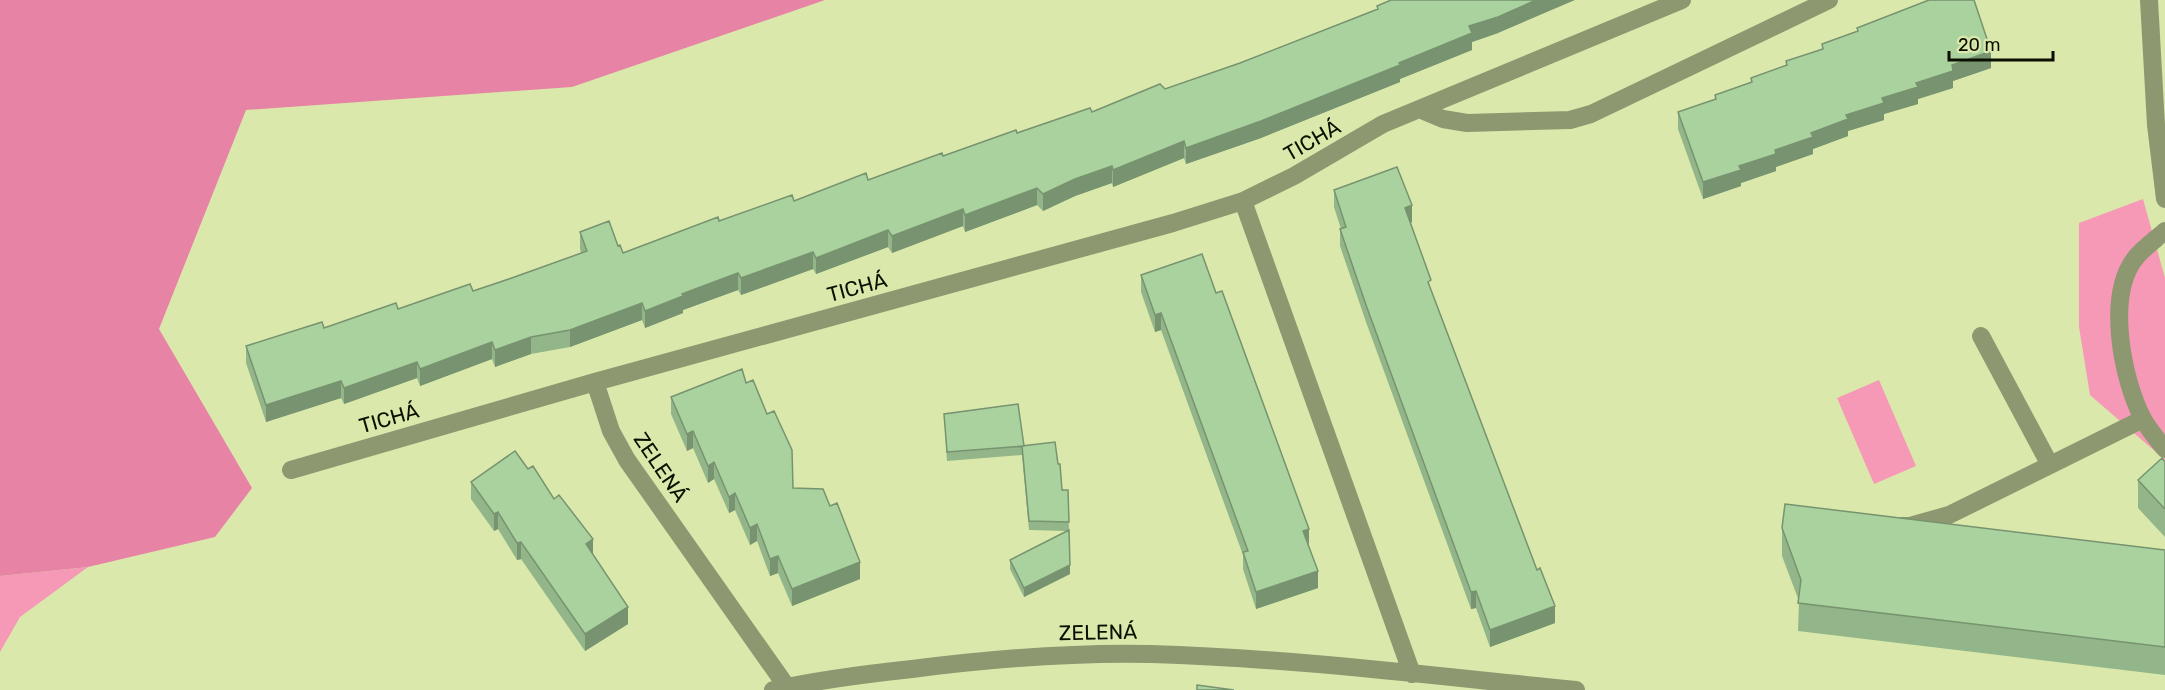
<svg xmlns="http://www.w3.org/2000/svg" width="2165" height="690" font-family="Rubik,sans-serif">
  <rect width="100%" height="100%" fill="#dae9ab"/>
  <path fill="#f599b7" d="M2143 199 2165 278V460L2090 395 2079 327V223Z
    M1879 380 1916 466 1874 484 1837 398Z
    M88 567 20 617 0 652V576Z"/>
  <path fill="#e783a5" d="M0 0H825L572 87 246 110 159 329 252 488 215 537 88 567 0 576Z"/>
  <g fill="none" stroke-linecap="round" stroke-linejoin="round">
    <path stroke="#8e9870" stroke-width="18" d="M2149 0 2156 125 2165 199
      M1419 109 1443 119 1467 123 1570 120 1591 114 1829 0
      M1243 201 1412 674
      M2165 231C2156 239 2145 247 2137 256 2105 293 2122 379 2143 419 2149 430 2157 439 2165 449
      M1981 336 2050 465
      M595 382 611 431 627 460 789 690
      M291 470 595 382 1173 223 1243 201 1294 176 1383 124 1682 0
      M1902 526H1910L1949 515 2143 419
      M773 690C818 680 865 674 912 669 991 659 1071 652 1151 654 1293 658 1434 676 1576 690"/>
  </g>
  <path fill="#92b589" d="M1927 0H1974L1991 68 1953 81V88L1918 99V104L1884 114V120L1848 131V136L1813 149V154L1776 167V171L1741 183V186L1703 199 1678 129V112L1715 99V95L1751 83V78L1786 66V61L1822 49V44L1857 32V28L1927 1Z
    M1377 6 1498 33 1472 42V50L1400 79V82L1261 138 1186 164 1184 158 1113 187 1112 183 1075 196 1043 211 1037 205 965 232 963 226 892 253 888 247 816 274 813 269 741 295 738 290 683 310V313L645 328 642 320 570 347 531 354 495 367 492 359 420 386 417 378 344 404 341 398 266 422 246 363V346L324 328 473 291 581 253 580 249V232L618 246 623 253 719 221 794 201 868 180 1017 133 1092 112 1165 89 1240 63 1377 9Z
    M1334 190 1412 222 1411 223 1431 290 1555 623 1490 647 1476 608 1471 609 1366 322 1340 246V229H1341L1334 207Z
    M1141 275 1216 293 1309 546 1318 588 1256 609 1243 569V555L1161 330 1155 332 1141 292Z
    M746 383 793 488 860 579 792 606 778 573 770 576 757 541 750 545 735 510 729 513 714 479 708 483 693 448 687 451 671 414V397Z
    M944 414 1024 446 1058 464 1062 490H1068L1070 574 1024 597 1010 569V560L1066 531 1029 530 1022 455 947 461Z
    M2165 462V537L2138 508V480Z
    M528 469 554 499 593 554 628 624 585 651 521 559 517 560 498 529 494 531 471 499V482Z
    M1782 528 2165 550V675L1798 631 1799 601 1782 556Z"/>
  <path fill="#77936f" d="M1536 0H1575L1498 33 1472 42V50L1400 79V82L1261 138 1186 164V148L1399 63 1469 26Z
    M1991 51V68L1953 81V88L1918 99V104L1884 114V120L1848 131V136L1813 149V154L1776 167V171L1741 183V186L1703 199V182L1811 133 1882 98 1916 83 1952 65Z
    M1184 141V158L1113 187V170Z
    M1112 166V183L1075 196 1043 211V194L1075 179Z
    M1037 188V205L965 232V215Z
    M1412 205V222L1405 225V208Z
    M963 209V226L892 253V236Z
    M888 230V247L816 274V258Z
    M813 252V269L741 295V278Z
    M738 273V290L683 310V313L645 328V311L682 294Z
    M642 303V320L570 347V330Z
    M1161 313V330L1155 332V315Z
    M531 337V354L495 367V350Z
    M492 342V359L420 386V369Z
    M417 362V378L344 404V388Z
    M341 381V398L266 422V405Z
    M693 431V448L687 451V434Z
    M714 462V479L708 483V466Z
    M735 493V510L729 513V497Z
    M498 512V529L494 531V514Z
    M757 524V541L750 545V528Z
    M1309 529V545L1303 531Z
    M593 539V556L586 544Z
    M521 542V559L517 560V543Z
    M778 556V573L770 576V559Z
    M860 562V579L792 606V589Z
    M1070 565V574L1024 597V588Z
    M1318 571V588L1256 609V592Z
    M1476 591V608L1471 609V592Z
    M1555 606V623L1490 647V630Z
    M628 607V624L585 651V634Z"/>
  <path fill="#aad29f" stroke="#77936f" stroke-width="1.5" d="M1391 0H1536L1498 17 1469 26 1472 33 1399 63 1400 65 1261 121 1186 148 1184 141 1113 170 1112 166 1075 179 1043 194 1037 188 965 215 963 209 892 236 888 230 816 258 813 252 741 278 738 273 682 294 683 296 645 311 642 303 570 330 531 337 495 350 492 342 420 369 417 362 344 388 341 381 266 405 246 346 322 322 324 328 396 303 398 309 470 284 473 291 509 279 587 251 580 232 609 221 618 246 620 245 623 253 718 217 719 221 792 195 794 201 866 173 868 180 942 153 943 156 1016 130 1017 133 1090 108 1092 112 1160 84 1165 89 1240 63 1378 9 1377 6Z
    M1929 0H1974L1991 51 1952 65 1953 71 1916 83 1918 87 1882 98 1884 103 1846 115 1848 119 1811 133 1813 137 1775 150 1776 154 1739 166 1741 170 1703 182 1678 112 1716 99 1715 95 1752 82 1751 78 1787 65 1786 61 1823 49 1822 44 1858 31 1857 28Z
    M1397 167 1412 205 1405 208 1431 280 1428 282 1537 570 1540 568 1555 606 1490 630 1476 591 1471 592 1366 305 1340 229 1346 227 1334 190Z
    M1202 254 1216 293 1222 291 1309 529 1303 531 1318 571 1256 592 1243 552 1248 551 1161 313 1155 315 1141 275Z
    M742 369 746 383 753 380 767 414 774 411 792 450 793 488 823 489 830 506 837 503 860 562 792 589 778 556 770 559 757 524 750 528 735 493 729 497 714 462 708 466 693 431 687 434 671 397Z
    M1018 404 1024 446 947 452 944 414Z
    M1055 442 1058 464H1060L1062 490H1068L1069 522 1029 521 1022 446Z
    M515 451 528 469 533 466 554 499 559 495 593 539 586 544 628 607 585 634 521 542 517 543 498 512 494 514 471 482Z
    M2162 458 2165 462V509L2138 480Z
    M1785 504 2165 550V647L1798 603 1801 580 1782 528Z
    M1069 530 1070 565 1024 588 1010 560Z
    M1197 685 1234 690H1197Z"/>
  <g text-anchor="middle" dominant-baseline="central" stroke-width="4.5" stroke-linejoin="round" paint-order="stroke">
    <g font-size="21" fill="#0b0f00" stroke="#dae9ab">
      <text transform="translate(1312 140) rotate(-30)">TICHÁ</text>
      <text transform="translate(857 287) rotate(-15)">TICHÁ</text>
      <text transform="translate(389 418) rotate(-16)">TICHÁ</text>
      <text transform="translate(661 467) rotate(56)">ZELENÁ</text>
      <text transform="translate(1098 632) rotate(-1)">ZELENÁ</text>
    </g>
  </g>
  <path d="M1949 51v9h104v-9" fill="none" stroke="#0b0f00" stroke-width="3"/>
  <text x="1958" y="51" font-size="18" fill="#0b0f00" stroke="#dae9ab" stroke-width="4.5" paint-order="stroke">20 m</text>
</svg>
